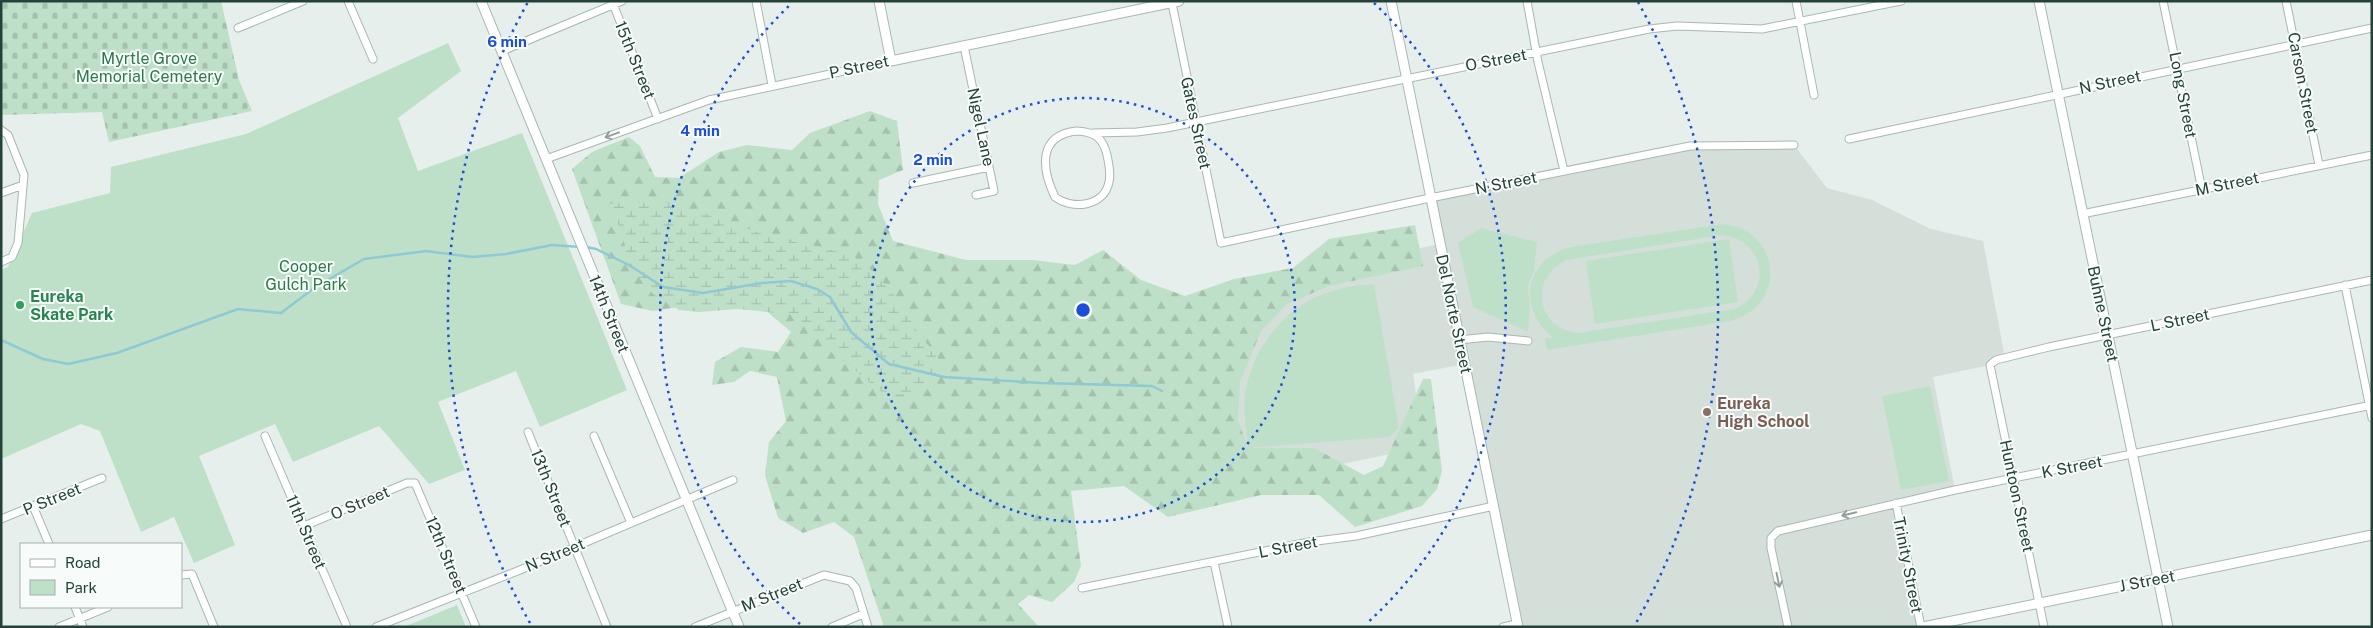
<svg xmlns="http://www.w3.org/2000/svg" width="2373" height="628" font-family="'Public Sans',sans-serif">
  <defs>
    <pattern id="forest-firs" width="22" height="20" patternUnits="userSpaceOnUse" patternTransform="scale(1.25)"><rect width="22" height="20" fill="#bfe0c8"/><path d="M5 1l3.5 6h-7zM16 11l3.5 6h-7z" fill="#a4c1ad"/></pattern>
    <pattern id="wetland-marsh" width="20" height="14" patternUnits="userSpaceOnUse" patternTransform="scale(1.25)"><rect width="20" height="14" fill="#bfe0c8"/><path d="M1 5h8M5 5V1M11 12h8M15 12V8" fill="none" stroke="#a4c1ad"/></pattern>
    <pattern id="cemetery-stones" width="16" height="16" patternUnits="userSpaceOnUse" patternTransform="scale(1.25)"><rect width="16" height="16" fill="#bfe0c8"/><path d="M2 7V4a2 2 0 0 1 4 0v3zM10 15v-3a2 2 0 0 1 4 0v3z" fill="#a4c1ad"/></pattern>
  </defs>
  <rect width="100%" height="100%" fill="#e6efeb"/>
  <path fill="#d4dfda" d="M1794 145 1827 188 1872 200 1931 229 1983 241 2005 358 1990 365 1933 377 1955 490 1896 503 1921 627H1518L1464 364 1413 374 1424 447 1231 487 1191 297 1439 244 1430 198 1690 146Z"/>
  <path fill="url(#forest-firs)" d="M870 111 897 121 903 170 879 180 878 204 893 241 966 260H1032L1075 265 1103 250 1141 280 1185 296 1234 279 1293 268 1329 239 1415 225 1423 266 1329 286 1287 304 1261 331 1240 382 1238 420 1248 448H1314L1364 475 1383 466 1423 379H1431L1442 471 1437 489 1422 506 1355 527 1319 495H1261L1168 517 1124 486 1071 491 1081 566 1074 582 1052 602 1029 595 1018 604 1039 627H884L854 537 834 522 803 533 778 518 765 475 769 442 786 421 777 377 750 371 734 382 712 385 715 362 741 347 778 352 791 332 756 302 715 301 653 311 621 304 572 169 592 152 629 137 640 146 655 177 679 178 719 152 747 145 792 150 810 133Z"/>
  <path fill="url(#wetland-marsh)" d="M660 202 673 203 772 237 850 254 874 272 892 292 921 337 938 356V376L923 387 901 395 880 391 829 349 806 324 789 314 737 309 700 312 679 310 653 294 629 265 621 228 602 204Z"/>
  <path fill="url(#cemetery-stones)" d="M1 1H221L239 80 252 111 109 142 102 112 1 115Z"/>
  <path fill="#bfe0c8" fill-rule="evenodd" d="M448 43 461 71 398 118 418 171 522 133 627 390 540 427 516 371 438 402 465 470 429 484 379 426 293 462 275 424 199 456 235 545 194 563 174 517 141 532 100 431 81 424 1 459V270L8 267 32 213 110 193 111 167 246 134Z
    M1722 224C1782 229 1788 307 1730 321L1547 350 1545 339 1553 337C1516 309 1525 258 1571 247ZM1722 235C1765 239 1774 292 1734 309L1578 333C1536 329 1528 277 1567 260Z
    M1481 228 1537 242 1534 271 1528 286 1530 311 1528 332 1473 307 1458 243Z
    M1729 239 1738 302 1595 324 1586 261Z
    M1374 284 1399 428 1389 437 1248 448C1247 433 1244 417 1244 402 1245 386 1251 368 1258 354 1284 307 1321 287 1374 284Z
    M1930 386 1949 481 1901 490 1882 396Z
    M457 605 466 627H404Z"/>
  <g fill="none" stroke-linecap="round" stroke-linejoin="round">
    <path stroke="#8ec9d4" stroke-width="2.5" d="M586 247 596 249 629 265 663 287 703 293 762 283 791 281 817 289 830 297 851 332 889 364 944 377 1042 383 1152 386 1162 391
      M1 340 43 359 68 364 117 353 238 309 281 313 314 288 364 259 426 251 472 257 506 254 552 245 581 247"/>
    <g stroke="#a8b8b2" stroke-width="9">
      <path id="minor" d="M348 1 373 59
        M612 1 658 119
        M756 1 772 85
        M1527 1 1538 62 1564 171
        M1796 1 1814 95
        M2163 1 2202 190
        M2286 1 2319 165
        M1172 3 1221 243 1430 198 1690 146 1794 145
        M238 28 303 1
        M964 46 994 191 976 195
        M502 51 622 1
        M1 130 8 135 24 175 18 243 12 257 1 262
        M1077 131C1095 132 1103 138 1107 155 1109 164 1111 174 1109 182 1104 207 1072 210 1055 197 1041 168 1038 135 1077 131Z
        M1093 133 1137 132 1167 128 1649 29 1677 26 1762 29 1901 1
        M1849 139 2372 28
        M546 159 709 100 891 61
        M913 183 989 167
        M1 193 23 185
        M2082 214 2372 155
        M2345 285 2372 418
        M1459 340 1488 337 1528 341
        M528 432 607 627
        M265 436 347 627
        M594 436 631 523
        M1896 503 1921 627
        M33 506 49 544
        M1 519 102 478
        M304 526 407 483H415L476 627
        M1214 562 1228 627
        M181 575 192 574 214 627
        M1082 588 1309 542 1356 536 1494 506
        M75 607 83 627
        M59 627 108 607
        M376 627 520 570 733 480
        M695 627 824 575 850 581 856 588 868 627
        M832 627 863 614
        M1503 627 1517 624
        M1788 627 1771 548V538L1778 531 1955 490 2372 405
        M2044 627 1990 365 1996 360 2049 347 2372 280"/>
    </g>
    <g stroke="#a8b8b2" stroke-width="11">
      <path id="tertiary" d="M481 1 739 627
        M879 1 891 61 1179 1
        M1391 1 1518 627
        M2039 1 2168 627
        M1923 627 2372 535"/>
    </g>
    <use href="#minor" stroke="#fff" stroke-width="7"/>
    <use href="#tertiary" stroke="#fff" stroke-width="9"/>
  </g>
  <defs><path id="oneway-shaft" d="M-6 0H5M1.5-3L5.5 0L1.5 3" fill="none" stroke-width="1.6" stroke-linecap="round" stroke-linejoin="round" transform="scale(1.25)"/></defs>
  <g stroke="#92a09c">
    <use href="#oneway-shaft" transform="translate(612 135) rotate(160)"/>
    <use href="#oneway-shaft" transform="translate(1849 514) rotate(166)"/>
    <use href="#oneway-shaft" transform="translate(1778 580) rotate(78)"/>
  </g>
  <g fill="none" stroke="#1d4ed8" stroke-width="2.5" stroke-dasharray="2.5 5">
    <circle cx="1083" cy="310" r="212"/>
    <path d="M800 624A423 423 0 0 1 792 3M1374 3A423 423 0 0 1 1366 624"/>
    <path d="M530 623A635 635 0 0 1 528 2M1638 2A635 635 0 0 1 1636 623"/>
  </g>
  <circle fill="#2e9e5b" stroke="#f7fbf9" stroke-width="2" cx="20" cy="305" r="5"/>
  <circle fill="#8d6e63" stroke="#f7fbf9" stroke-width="2" cx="1707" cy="412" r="5"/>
  <g text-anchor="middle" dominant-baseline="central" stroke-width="4" stroke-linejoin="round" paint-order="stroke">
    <g font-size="16" fill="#2d7a4b" stroke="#f7fbf9">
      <text x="149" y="58">Myrtle Grove<tspan x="149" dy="18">Memorial Cemetery</tspan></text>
      <text x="306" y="266">Cooper<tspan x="306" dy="18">Gulch Park</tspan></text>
    </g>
    <g font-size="16" fill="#24423a" stroke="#f7fbf9">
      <text transform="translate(635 60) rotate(68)">15th Street</text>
      <text transform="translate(1496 60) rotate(-11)">O Street</text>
      <text transform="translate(859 67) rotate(-12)">P Street</text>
      <text transform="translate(2110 82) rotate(-12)">N Street</text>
      <text transform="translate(2303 83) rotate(79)">Carson Street</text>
      <text transform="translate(2183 95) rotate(79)">Long Street</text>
      <text transform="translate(1196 123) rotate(78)">Gates Street</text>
      <text transform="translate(981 127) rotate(78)">Nigel Lane</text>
      <text transform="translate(1506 183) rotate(-11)">N Street</text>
      <text transform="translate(2227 184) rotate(-12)">M Street</text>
      <text transform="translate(609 314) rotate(68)">14th Street</text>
      <text transform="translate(1454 314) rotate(78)">Del Norte Street</text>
      <text transform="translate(2103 314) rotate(78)">Buhne Street</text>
      <text transform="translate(2180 320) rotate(-12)">L Street</text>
      <text transform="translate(2072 467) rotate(-11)">K Street</text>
      <text transform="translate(551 488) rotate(68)">13th Street</text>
      <text transform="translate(2017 496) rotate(78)">Huntoon Street</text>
      <text transform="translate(52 499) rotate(-22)">P Street</text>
      <text transform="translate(360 503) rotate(-23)">O Street</text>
      <text transform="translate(306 532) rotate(67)">11th Street</text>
      <text transform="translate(1288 547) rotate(-11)">L Street</text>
      <text transform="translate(446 555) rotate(67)">12th Street</text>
      <text transform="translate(555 555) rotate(-23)">N Street</text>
      <text transform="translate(1908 565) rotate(79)">Trinity Street</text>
      <text transform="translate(2147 581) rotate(-11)">J Street</text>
      <text transform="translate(772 595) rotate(-22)">M Street</text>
    </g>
    <g font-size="16" font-weight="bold" fill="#27864d" stroke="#f7fbf9" text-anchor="start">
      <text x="30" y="296">Eureka<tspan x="30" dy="18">Skate Park</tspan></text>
    </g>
    <g font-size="16" font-weight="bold" fill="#785e54" stroke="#f7fbf9" text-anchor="start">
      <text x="1717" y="403">Eureka<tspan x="1717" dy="18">High School</tspan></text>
    </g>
  </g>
  <circle cx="1083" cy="310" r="8" fill="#1d4ed8" stroke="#f7fbf9" stroke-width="2.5"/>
  <g font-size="15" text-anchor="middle" font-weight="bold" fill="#1d4ed8" stroke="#f7fbf9" stroke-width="4" stroke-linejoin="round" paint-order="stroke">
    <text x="507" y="47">6 min</text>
    <text x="700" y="136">4 min</text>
    <text x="933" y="165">2 min</text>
  </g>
  <rect width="2373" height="628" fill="none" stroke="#24423a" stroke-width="5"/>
  <rect x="20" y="543" width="162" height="65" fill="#f7fbf9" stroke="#a3b1ad"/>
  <rect x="30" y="559" width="25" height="8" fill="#ffffff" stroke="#a3b1ad"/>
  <text x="65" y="568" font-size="15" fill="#24423a">Road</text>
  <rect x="30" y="580" width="25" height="15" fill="#bfe0c8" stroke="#a3b1ad"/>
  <text x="65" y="593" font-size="15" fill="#24423a">Park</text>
</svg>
